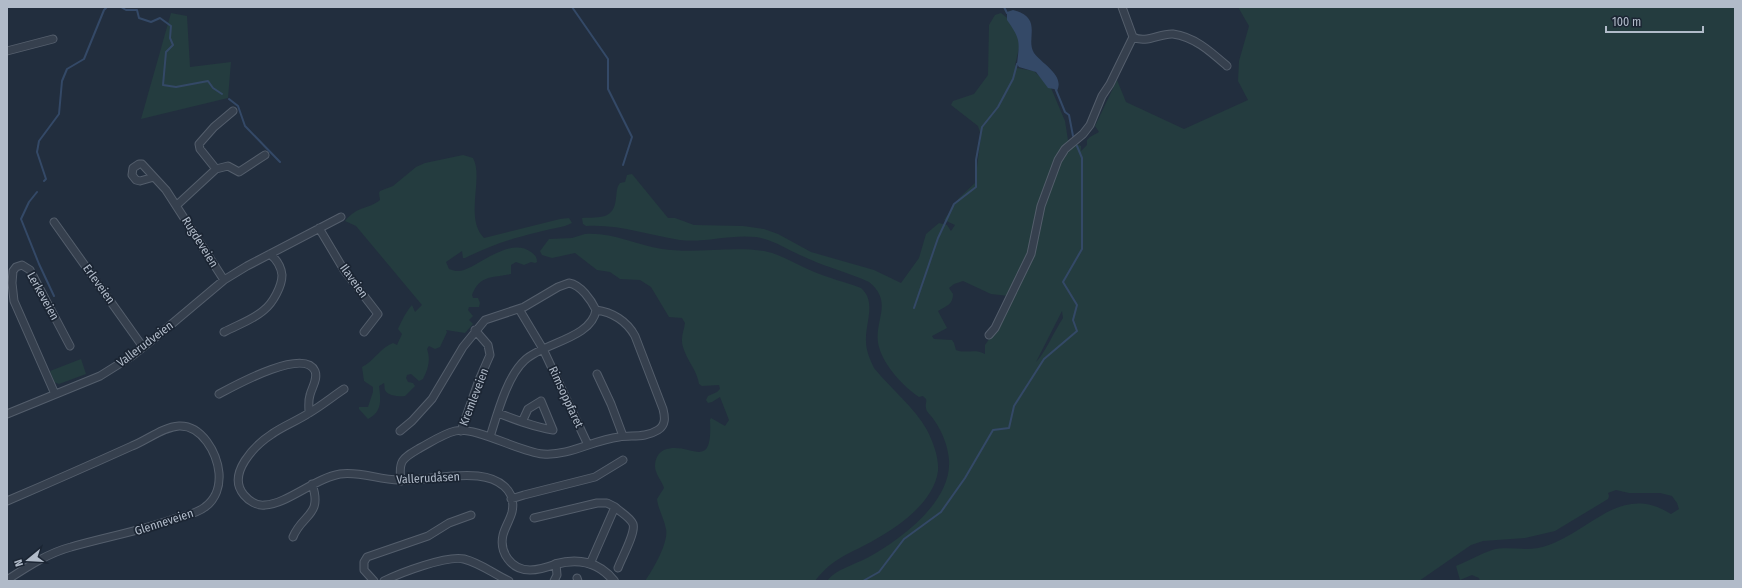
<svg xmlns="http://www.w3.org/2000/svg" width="1742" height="588" font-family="'Fira Sans Condensed',sans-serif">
  <rect width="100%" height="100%" fill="#222e3e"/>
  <path fill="#243c3f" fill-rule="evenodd" d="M1238 7H1735V581H1480L1479 578 1472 575 1460 580 1456 566C1468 561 1480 554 1492 550 1507 546 1523 551 1538 548 1587 538 1618 480 1671 514L1679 509 1677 503 1672 496 1660 493H1629L1616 490 1608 493 1609 496 1608 499 1555 531 1525 538 1483 541 1471 545 1419 581H827C836 569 854 565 867 558 900 540 952 502 949 460 948 446 942 431 934 420 932 416 926 412 926 408 925 404 927 402 926 399L923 396 919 397C904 387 884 366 879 347 872 322 895 303 869 282 850 273 829 268 809 259 791 252 775 240 756 237 730 234 705 243 680 240 648 235 619 224 586 226L583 224 582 218C600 217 614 220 616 198 617 193 616 188 620 183L625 182 627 175 632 174 668 218H675L694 225 743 226 764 229 778 234 811 252 874 270 901 283 919 258 926 234 939 223 947 225 951 231 955 225 944 220 959 198 975 183 981 135 978 126 951 105 953 101 974 94 988 75 989 25 995 15 1001 13 1011 21 1021 40 1015 65 1017 68 1034 71 1051 88 1065 121 1068 140 1081 146V151L1087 145V140L1090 137 1099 132 1095 126 1117 80 1126 102 1184 129 1248 100 1238 81 1239 61 1249 26ZM963 281 991 294 1009 296 997 328 985 345V354C975 348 965 354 956 350L954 343 952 340 934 339 932 336 947 328 938 311C946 306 953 305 953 294L949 288 954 284ZM1062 311 1063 318C1055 330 1044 355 1036 362Z
    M171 13 187 16 190 67 231 62 228 98 141 119Z
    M463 155 473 158C484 178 464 218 484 238L560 219 569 218 572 223 565 226C528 234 499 241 465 258H463L462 251 446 262 449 269C454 271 459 272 464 270 483 263 511 237 531 252 535 255 537 257 537 262L535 263 531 262 524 265 516 262 511 265V274C494 278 480 274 472 295L473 298H478L480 303 479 307H469L468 310 473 316 469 320 473 324 465 333 446 330 447 332 440 347 435 349 429 346 427 349C431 360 428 369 423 379L419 381 411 374 407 375 406 378 408 382 413 383 415 386 405 396C401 397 387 396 385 390 384 388 385 386 384 383L379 386C381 400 382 412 368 419L359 409V407H368L373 392V387L364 381 362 367C374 361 380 348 393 343L397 345 402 334 398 329C401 322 407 310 412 305L415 312 422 305 356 226 345 221C358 205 368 210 380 200L379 193 380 191 393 186 416 167 425 163Z
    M585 234C612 232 636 245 662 249 696 254 730 246 764 251 781 254 797 265 812 271 828 278 845 282 861 288 877 302 865 323 866 341 866 351 870 359 874 368 891 389 914 407 927 430 933 442 939 457 938 471 934 501 901 525 876 539 851 554 834 556 815 581H645C653 570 669 542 666 529 664 518 658 509 657 499L664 488C662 481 655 474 655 466 655 459 658 453 664 450 690 440 713 475 710 420L711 418 725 426 729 420 720 397 712 402 708 403 706 400 708 396 717 392 720 389 719 385 702 386 699 384C697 370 687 361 683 347 680 338 684 331 685 323L682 318 669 317 651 287 640 280 620 279 610 272 597 270 575 253 552 258 542 255 540 251 549 239 572 238Z
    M81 359 86 374 59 384 54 382 50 371Z"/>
  <path fill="#344967" d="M1013 10C1044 18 1025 39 1034 53 1042 64 1065 75 1057 91L1054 89 1048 88 1036 72 1019 67 1017 64C1020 40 1020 39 1007 20V12Z"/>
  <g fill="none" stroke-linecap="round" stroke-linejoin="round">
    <path stroke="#344967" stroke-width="2" d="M121 7 126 10H137L139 18 151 22 160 18 171 26 170 38 173 45 166 52 163 85 176 87 208 81 213 88 222 94
      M572 7 608 59V89L632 137 623 165
      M1004 7 1007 13
      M1056 90 1065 112 1069 115 1073 136
      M229 99 238 106 245 126 280 162
      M44 181 46 179 37 152 39 141 59 114 62 81 67 69 84 59 104 10 107 7
      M37 192 29 202 21 219 39 264 54 296
      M914 308 938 238 954 204 976 187V160L982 127 998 107 1013 79 1017 64 1019 63
      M863 581 879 572 904 539 941 512 965 478 993 430 1009 428 1014 406 1044 359 1077 331 1073 320 1077 305 1063 282 1082 249V158L1077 146"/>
    <g stroke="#545e6c" stroke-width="9">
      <path id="minor" d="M1122 7 1133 37C1146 44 1160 33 1173 34 1195 37 1211 52 1227 66
        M7 51 53 39
        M216 169 200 149 199 144 214 127 233 111
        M154 177 142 164H139L133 168 132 175 136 180 140 181 154 177 166 190 224 280
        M177 205 216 169 228 166 239 172 265 155
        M54 222 143 347
        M319 228 344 270 378 314 364 332
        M519 309 543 349 588 445
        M224 332C237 325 253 320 264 310 273 303 282 286 282 275 281 266 276 259 270 254
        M989 335 995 328 1031 254 1041 206 1058 160 1065 149 1083 134 1090 125 1102 96 1110 84 1133 37
        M597 374 611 404 623 436
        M344 389C332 397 321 406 309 413 297 421 283 426 272 434 255 445 226 474 244 495 249 501 257 506 265 505 287 504 315 478 340 474 360 471 379 480 399 480 426 481 451 473 478 476 497 478 517 489 512 512 510 520 505 527 503 535 499 552 511 570 530 570 539 570 548 567 556 564L557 575 554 581
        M55 394 14 301 12 283 13 271 16 267 22 265 30 270 70 346
        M219 394C234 386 304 347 315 371 318 379 312 387 310 395 308 401 309 407 309 413
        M498 413C516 420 534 427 553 430L541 401 528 409 522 422
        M7 414 100 376 132 356 161 333 224 280 247 266 341 217
        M400 431 412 421 432 399 463 347 485 320 524 307 558 287 569 283C581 285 591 300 596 310
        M461 431 479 380 490 355 488 345 475 330
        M490 437C497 415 507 376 525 360 543 343 592 338 596 310
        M401 481C398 460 403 458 420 448 431 442 443 434 455 431 476 426 519 452 543 454 570 456 593 440 619 437 633 435 645 438 658 430 666 425 665 417 663 409L635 336C627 321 612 312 596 310
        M511 499 524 495 595 477 623 460
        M7 501C49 483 90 465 132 446 147 440 163 427 179 426 202 425 217 453 219 473 220 486 216 499 205 507 196 514 184 516 174 519 140 531 106 537 71 547 48 553 27 567 7 580
        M615 507C620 512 630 517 633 524 636 533 621 559 618 568
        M534 518 597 503H607L615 507 590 564
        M293 537C302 514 323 516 312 484
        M577 578 578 581
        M374 581 364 570V562L367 557 428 536 449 523 471 515
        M384 581C400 573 447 555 464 559 480 563 494 574 509 581"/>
    </g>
    <g stroke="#545e6c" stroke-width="10">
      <path id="tertiary" d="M556 564C578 558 599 562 614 581"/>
    </g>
    <use href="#minor" stroke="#36404e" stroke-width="7"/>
    <use href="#tertiary" stroke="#36404e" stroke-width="8"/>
  </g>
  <g text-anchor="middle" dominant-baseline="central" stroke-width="3.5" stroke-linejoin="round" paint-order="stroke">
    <g font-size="12" fill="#b1bbc9" stroke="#1b2533">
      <text transform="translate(200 242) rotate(58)">Rugdeveien</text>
      <text transform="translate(354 281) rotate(54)">Ilaveien</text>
      <text transform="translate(99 284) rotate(54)">Erleveien</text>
      <text transform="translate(43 296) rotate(61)">Lerkeveien</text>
      <text transform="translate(145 344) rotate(-37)">Vallerudveien</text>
      <text transform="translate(474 397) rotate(-69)">Kremleveien</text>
      <text transform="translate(566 397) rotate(65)">Rimsoppfaret</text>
      <text transform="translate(428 478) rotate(-3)">Vallerudåsen</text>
      <text transform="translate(164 522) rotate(-18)">Glenneveien</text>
    </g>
  </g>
  <rect width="1742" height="588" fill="none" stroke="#b1bbc9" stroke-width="16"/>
  <g transform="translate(28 560) rotate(252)" stroke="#1b2533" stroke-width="3" paint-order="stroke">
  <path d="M0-3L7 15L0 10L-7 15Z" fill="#b1bbc9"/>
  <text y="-6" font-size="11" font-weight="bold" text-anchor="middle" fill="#b1bbc9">N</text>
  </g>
  <path d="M1606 26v6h97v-6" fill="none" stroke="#b1bbc9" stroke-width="2"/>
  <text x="1612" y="26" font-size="12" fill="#b1bbc9" stroke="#1b2533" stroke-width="3" paint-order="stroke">100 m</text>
</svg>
